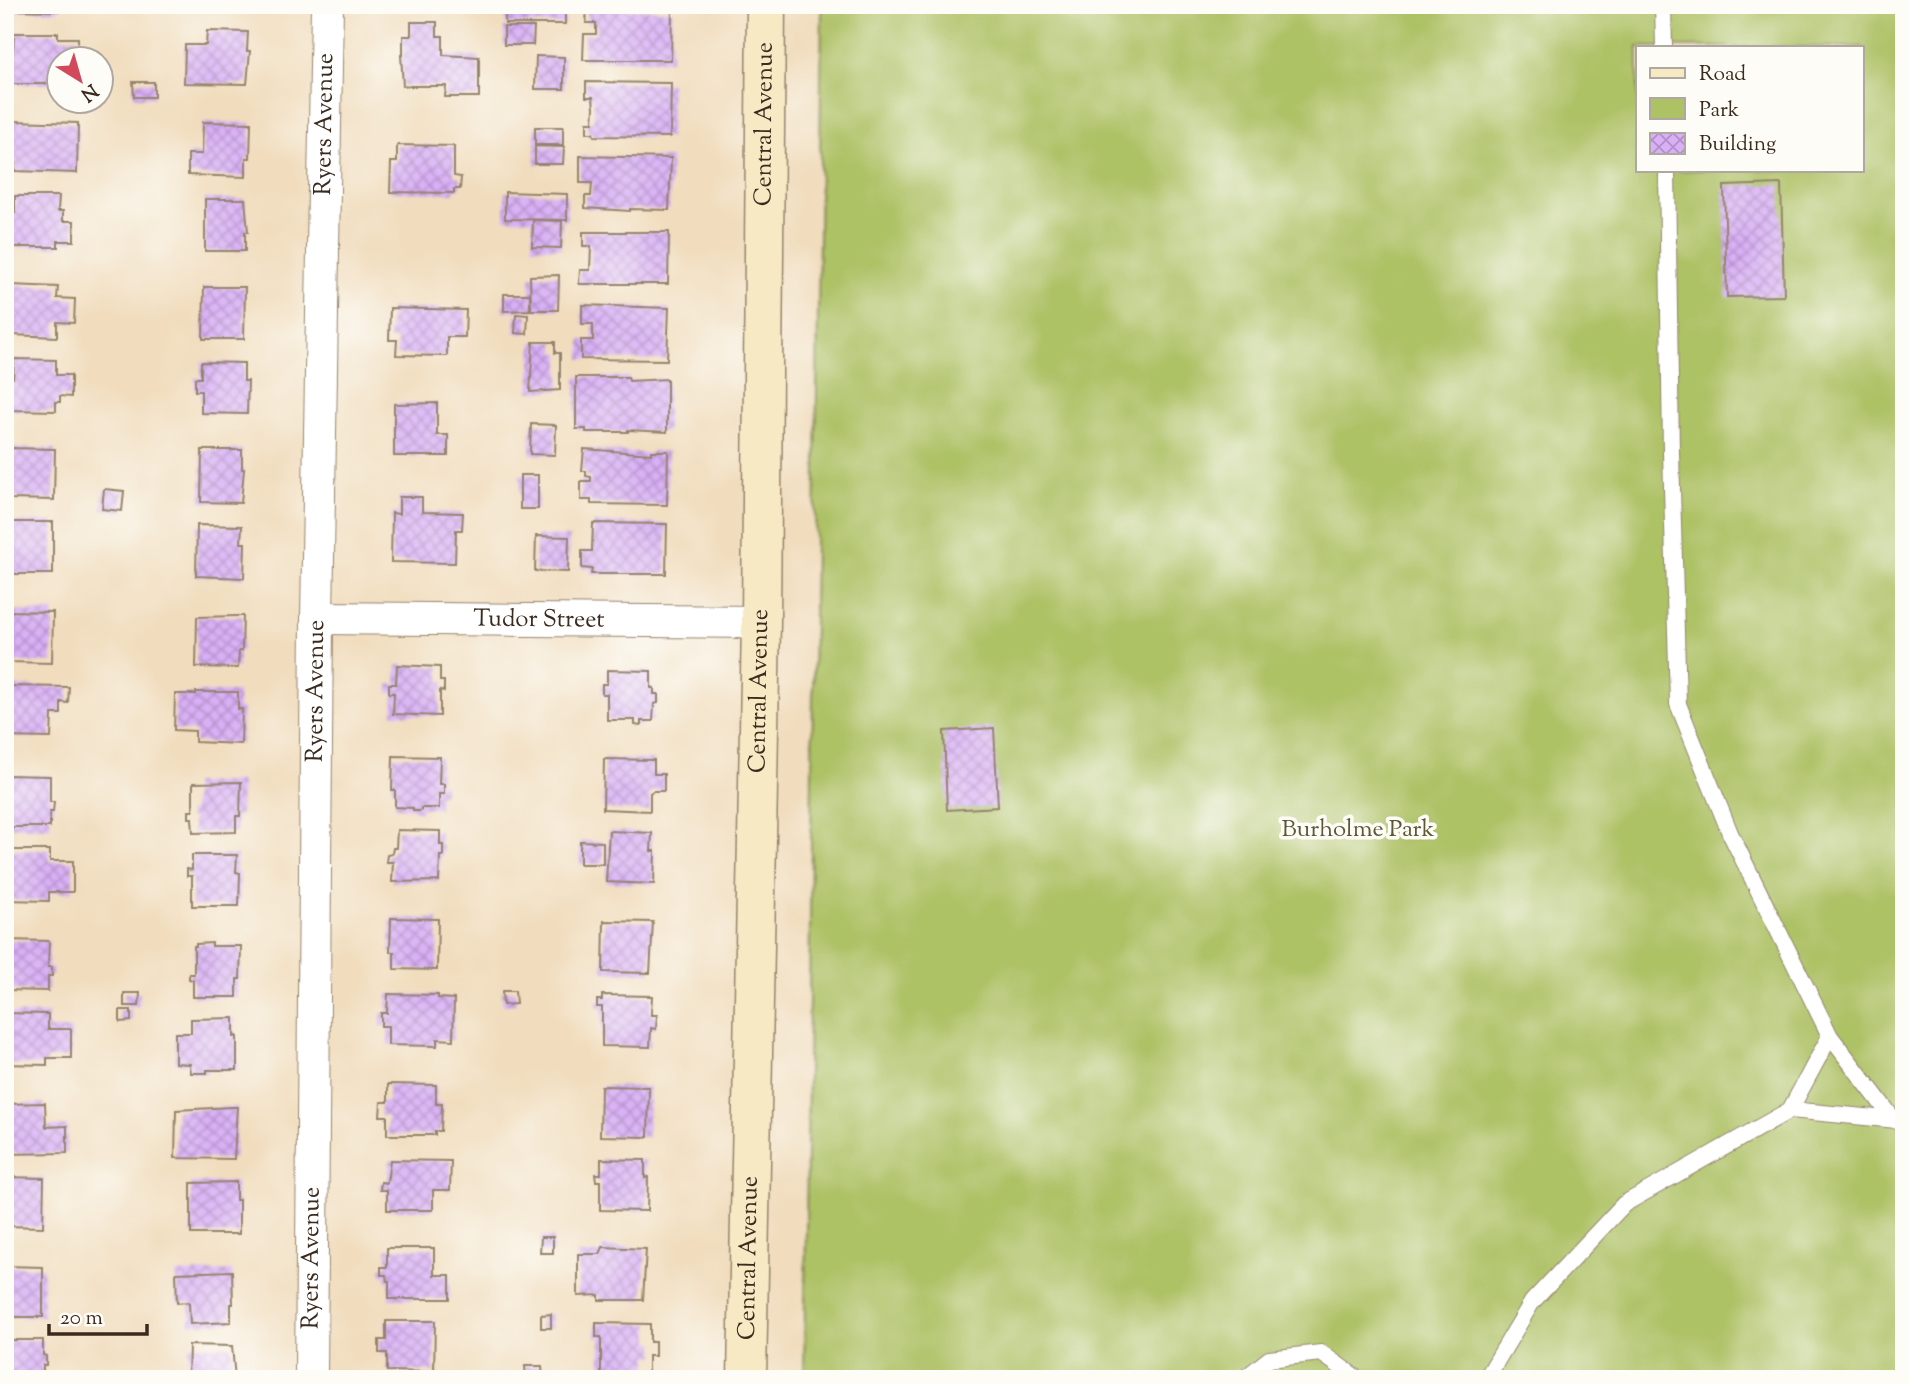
<svg xmlns="http://www.w3.org/2000/svg" width="1909" height="1384" font-family="'Sorts Mill Goudy',serif">
  <defs>
    <pattern id="building-cross-hatch" width="8" height="8" patternUnits="userSpaceOnUse" patternTransform="scale(1.75)"><rect width="8" height="8" fill="#d9b0f6"/><path d="M0 0l8 8M0 8l8-8" fill="none" stroke="#b18fc7"/></pattern>
  </defs>
  <rect width="100%" height="100%" fill="#fdfcf7"/>
  <filter id="ink" filterUnits="userSpaceOnUse"><feTurbulence type="fractalNoise" baseFrequency=".0143" numOctaves="2"/><feDisplacementMap in="SourceGraphic" scale="14" xChannelSelector="R" yChannelSelector="G"/><feConvolveMatrix kernelMatrix="1 2 1 2 8 2 1 2 1" color-interpolation-filters="sRGB"/></filter>
  <filter id="wash" filterUnits="userSpaceOnUse"><feTurbulence type="fractalNoise" baseFrequency=".00686" numOctaves="4" result="noise"/><feDisplacementMap in="SourceGraphic" scale="28" xChannelSelector="R" yChannelSelector="G"/><feGaussianBlur stdDeviation="1.57" result="paint"/><feColorMatrix in="noise" values="0 0 0 0 0 0 0 0 0 0 0 0 0 0 0 0 0 1.4 0 .05"/><feComposite in="paint" operator="in"/></filter>
  <g filter="url(#wash)">
    <rect width="100%" height="100%" fill="#f1ddbe"/>
    <path fill="#adc165" stroke="#747642" stroke-width="2" fill-rule="evenodd" d="M822 5H1904V1379H804ZM1638 47H1862V170H1638Z"/>
    <g id="blocks">
      <path fill="url(#building-cross-hatch)" d="M15 5H58V11L14 10Z
        M505 5H565V24H505Z
        M587 8 672 10 671 60H583L584 34H596V23H586Z
        M411 22H437V36H443V55L479 57V97H445L446 86H403L401 55H403V36H411Z
        M504 27H534L533 45H504Z
        M207 31 248 32 247 51H250L247 84 184 83 185 45H206Z
        M14 33H58V38H78V60H60L57 84H10V51L13 50Z
        M536 56 564 57V89H535Z
        M133 82H154V97H134Z
        M586 82 671 83 670 137 594 136 593 133H587V122H593L594 108 593 97H586Z
        M13 121 78 123 77 173 15 171V155H12Z
        M203 122 251 123 250 158H246V177L188 175V154H202Z
        M535 127H563V145H535Z
        M397 145 454 146V176L461 177 460 189H454V193L390 192 391 162H397Z
        M535 146 564 147 563 164H535Z
        M580 156 671 158 669 210 630 209V211L585 208V196H591L592 183H580Z
        M1781 184 1784 296 1727 297 1724 186Z
        M505 192 567 194V220L505 219Z
        M15 196H59L58 211H63V221H74V241H58V247H11V213H15Z
        M205 199H245L248 232H245V251H205Z
        M533 220 562 221 561 248 532 247Z
        M583 232H669L668 284H579L580 270H590L591 246H583Z
        M559 275 558 310H531L530 276Z
        M11 285 58 287 57 298 75 299 74 323 57 322V337L12 335 13 319H10Z
        M204 287H245L244 339H203Z
        M504 294H530V310L504 311Z
        M582 305 669 308 667 360 581 359V340H593V324H582Z
        M390 308 466 310 465 337H447V356L396 355 397 340H389Z
        M516 314 528 315 527 334 515 333Z
        M533 342H555V353H560V390L530 392Z
        M14 359 56 360V375H71V397L60 396V402H56V411L9 410 10 378H13Z
        M201 362 244 363V381H248L247 414 201 413V391H195V378H201Z
        M576 377H628L629 381 667 379V432L628 430V432H586V429H576Z
        M437 403V435H448V456H394V404Z
        M531 424 556 425 555 455 530 454Z
        M8 448 55 449 54 500 10 499V482H7Z
        M584 449 651 454V451H668L667 505 591 504V500H581V481H591V477L586 476V471H582Z
        M202 450H242V469H244L241 503 201 502Z
        M520 475H538V509H520Z
        M104 489 124 491 122 511 102 509Z
        M399 497H422V512L463 513 462 530H456L455 563 391 562 392 513 399 514Z
        M9 522H53V574H6V539H10Z
        M593 523 667 524 666 574H591L592 569 582 568V551H592Z
        M197 525 242 526 241 543H245L244 578 196 576Z
        M536 536 569 537 568 572 535 571Z
        M6 611 53 612 52 663 7 662Z
        M238 616H243L242 651H239L238 668 196 667 197 617Z
        M397 665 440 667V681H444V691L440 690V716L393 714 394 693H389V684H396Z
        M607 670 651 671V688H654V694H658V703L654 704 653 721H641V726L635 725V720H607V694H602V684H607Z
        M7 686 69 687 68 703 61 702V714H52L51 738 5 737Z
        M196 692H238V709H242L241 744 195 742V731L174 730 175 694H196Z
        M994 728 998 807 947 810 944 731Z
        M393 756 440 757 439 784H444V794H439V808H421V811H413V808L395 807V790H392Z
        M604 759 654 760V774H664V791H653L650 793V811L603 809Z
        M5 775 50 776V802H54L53 812H50V827H5Z
        M241 782 240 816H236V832L193 833 192 818H189V811H193V783Z
        M397 830 440 831V845H443V856H440L439 881 392 882 393 862H386L387 855 392 854 393 848H396Z
        M609 831 652 833 651 851H655L654 884 606 882Z
        M580 841 603 842V864H580Z
        M6 850H50V861H73V892H49V901L5 900Z
        M192 855H237L236 872 240 873 239 906H192V876H187V869L192 870Z
        M391 918 438 919 437 970 394 969V952H390Z
        M604 921 653 922 650 973 603 972Z
        M5 940 49 941 48 967H52V976H48V991L5 990Z
        M212 943V946H241L240 979H237V997H193V980L189 979V974H194V946H196V944Z
        M502 991H515L516 1004 503 1005Z
        M124 993H140L139 1006H124Z
        M388 994 438 995V998L454 999 453 1040 437 1039V1046L388 1045V1026H381V1013H387Z
        M602 995 652 996 651 1015H657L656 1029 651 1028 650 1047 602 1046V1007H597V1000H602Z
        M120 1010H131V1021L120 1022Z
        M5 1013 48 1014V1029H71V1058H47V1065L5 1064Z
        M234 1018V1037L237 1036V1070H207V1073H191L190 1064 175 1063V1033H191V1019Z
        M388 1084 436 1085V1104H442L441 1131H435V1135H387V1116H380L381 1102H388Z
        M601 1086 649 1087 648 1137 600 1136Z
        M45 1103 46 1127 67 1126V1153L5 1154V1104Z
        M232 1107H237L234 1159 175 1158 176 1110Z
        M601 1159 645 1160V1178L648 1177 647 1211 600 1210V1181H596L595 1174H601Z
        M390 1160 451 1161 450 1190H433V1210H387V1190H380L381 1182 387 1183Z
        M5 1177 44 1178 43 1227 5 1226Z
        M236 1182V1200H239V1234H191V1183Z
        M541 1237H553V1253H540Z
        M603 1247 646 1249 643 1300H599V1295L578 1296V1254H600Z
        M387 1248H434V1275H450V1299H389V1281H387L386 1275H381V1267H387Z
        M5 1266 43 1267V1317H5Z
        M232 1271 233 1304H231V1322L190 1324 189 1302 177 1303 176 1273Z
        M551 1314V1328H541V1315Z
        M386 1321H435L434 1372 387 1371V1353H379V1340H386Z
        M596 1323 650 1324V1342H655V1356H648V1374H601V1337H596Z
        M5 1340H43V1355L46 1356V1365H43V1379H5Z
        M189 1345 232 1346 235 1379H188Z
        M525 1366H542L543 1379H526Z"/>
    </g>
  </g>
  <g filter="url(#ink)">
    <use href="#blocks" fill-opacity="0" stroke="#96846e" stroke-width="2"/>
    <g fill="none" stroke-linecap="round" stroke-linejoin="round">
      <g stroke="#96846e" stroke-width="18">
        <path id="lane" d="M1663 5 1664 47
          M1667 170 1671 452 1678 704 1730 833 1830 1036 1894 1120
          M1790 1110 1830 1036
          M1244 1379 1269 1359 1321 1353 1358 1379
          M1486 1379 1532 1302 1624 1204 1790 1110 1897 1120"/>
      </g>
      <g stroke="#96846e" stroke-width="34">
        <g id="street">
          <path id="s1" d="M317 618 761 622"/>
          <path id="s2" d="M311 1379 317 618 327 5"/>
        </g>
      </g>
      <g stroke="#96846e" stroke-width="41">
        <g id="secondary">
          <path id="s3" d="M747 1379 761 622 766 5"/>
        </g>
      </g>
      <use href="#lane" stroke="#fff" stroke-width="16"/>
      <use href="#street" stroke="#fff" stroke-width="32"/>
      <use href="#secondary" stroke="#f6e9c3" stroke-width="38"/>
    </g>
  </g>
  <g text-anchor="middle" dominant-baseline="central" stroke-width="7" stroke-linejoin="round" paint-order="stroke">
    <g font-size="24" fill="#3b2a1e" stroke="#fdfcf7">
      <text stroke="none"><textPath href="#s2" startOffset="1255">Ryers Avenue</textPath></text>
      <text stroke="none"><textPath href="#s3" startOffset="1255">Central Avenue</textPath></text>
      <text stroke="none"><textPath href="#s1" startOffset="222">Tudor Street</textPath></text>
      <text stroke="none"><textPath href="#s2" startOffset="688">Ryers Avenue</textPath></text>
      <text stroke="none"><textPath href="#s3" startOffset="688">Central Avenue</textPath></text>
      <text stroke="none"><textPath href="#s2" startOffset="121">Ryers Avenue</textPath></text>
      <text stroke="none"><textPath href="#s3" startOffset="121">Central Avenue</textPath></text>
    </g>
    <g font-size="24" fill="#5d5733" stroke="#fdfcf7">
      <text x="1358" y="830">Burholme Park</text>
    </g>
  </g>
  <rect width="1909" height="1384" fill="none" stroke="#fdfcf7" stroke-width="28"/>
  <rect x="1636" y="46" width="228" height="126" fill="#fdfcf7" stroke="#afa8a0" stroke-width="2"/>
  <rect x="1650" y="68" width="35" height="10" fill="#f6e9c3" stroke="#afa8a0" stroke-width="2"/>
  <text x="1699" y="80" font-size="21" fill="#3b2a1e">Road</text>
  <rect x="1650" y="98" width="35" height="21" fill="#adc165" stroke="#afa8a0" stroke-width="2"/>
  <text x="1699" y="116" font-size="21" fill="#3b2a1e">Park</text>
  <rect x="1650" y="133" width="35" height="21" fill="url(#building-cross-hatch)" stroke="#afa8a0" stroke-width="2"/>
  <text x="1699" y="150" font-size="21" fill="#3b2a1e">Building</text>
  <g transform="translate(80 80) rotate(143)"><circle r="33" fill="#fdfcf7" stroke="#afa8a0" stroke-width="2"/>
  <path d="M0-5L12 26L0 18L-12 26Z" fill="#d1495b"/>
  <text y="-10" font-size="19" font-weight="bold" text-anchor="middle" fill="#3b2a1e">N</text>
  </g>
  <path d="M49 1324v10h98v-10" fill="none" stroke="#3b2a1e" stroke-width="3.5"/>
  <text x="60" y="1324" font-size="21" fill="#3b2a1e" stroke="#fdfcf7" stroke-width="5" paint-order="stroke">20 m</text>
</svg>
